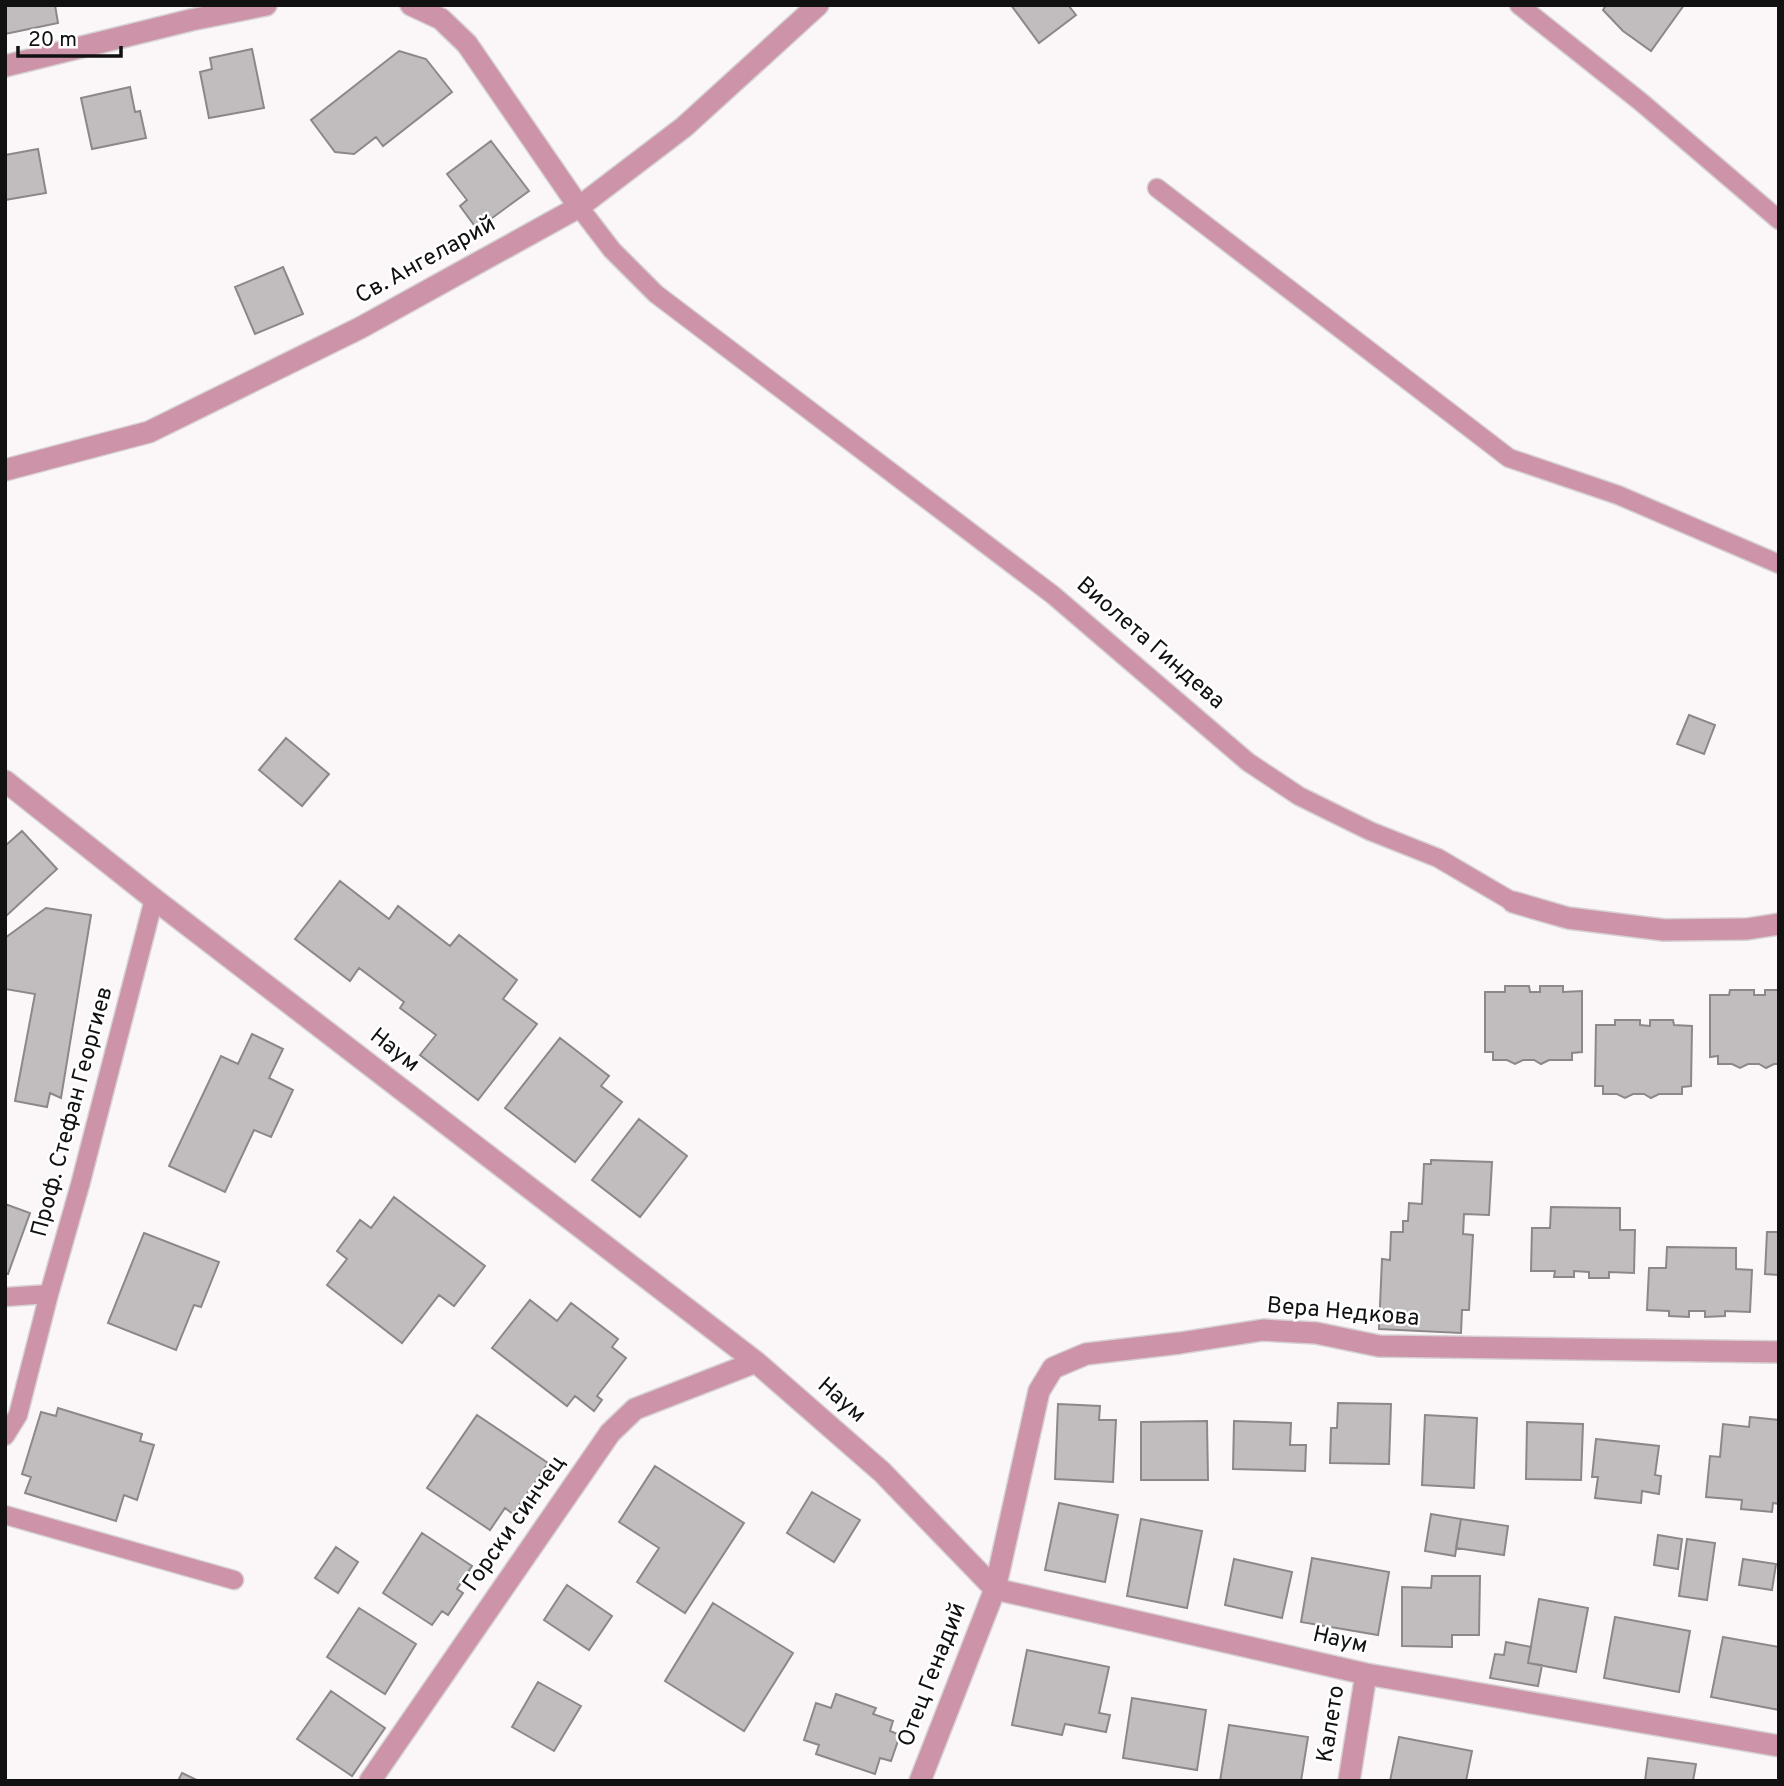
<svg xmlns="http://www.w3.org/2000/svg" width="1784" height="1786" font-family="Overpass,sans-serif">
  <rect width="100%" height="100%" fill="#fbf7f8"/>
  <path fill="#c1bdbe" stroke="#8c8889" stroke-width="2" d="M5 5H55L58 23 5 34Z
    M1011 5H1068L1076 15 1039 43Z
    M1606 5H1684L1651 51 1623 31 1603 10Z
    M252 49 264 108 209 118 200 72 212 69 210 58Z
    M399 51 426 59 452 92 383 146 376 137 354 154 335 152 311 120Z
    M130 87 135 112 140 111 146 138 92 149 81 98Z
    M491 141 529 191 477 229 460 206 467 200 447 174Z
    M38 149 46 193 5 200V155Z
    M283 267 303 314 255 334 235 287Z
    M1689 715 1715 725 1704 754 1677 744Z
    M286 738 329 774 302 806 259 770Z
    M22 831 57 869 5 917V846Z
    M340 881 389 919 398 906 450 946 459 935 517 980 503 999 537 1024 478 1100 420 1055 436 1035 400 1008 404 1002 359 968 350 981 295 939Z
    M46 908 91 915 61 1098 50 1093 47 1107 15 1101 35 994 5 989V938Z
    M1505 986H1529L1530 992H1540V986H1563V992L1582 991V1052L1572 1053V1060H1549L1541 1064 1534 1060H1523L1515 1064 1507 1060H1493V1052H1485V992H1505Z
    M1730 990H1754V995H1765V990H1779V1064H1774L1766 1068 1759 1064H1748L1740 1068 1732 1064H1718V1056L1710 1057V995H1729Z
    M1615 1020H1640V1025L1650 1026V1020H1673L1674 1025 1692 1026 1691 1086 1682 1087V1094H1659L1651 1098 1644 1094H1633L1625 1098 1617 1094H1603V1086H1595L1596 1025H1615Z
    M252 1034 283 1049 269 1078 293 1090 271 1137 254 1130 225 1192 169 1166 221 1056 238 1064Z
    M560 1038 609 1076 601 1086 622 1102 575 1162 505 1108Z
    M639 1119 687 1156 640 1217 592 1180Z
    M1431 1160 1492 1162 1489 1215 1464 1214 1463 1234 1473 1235 1469 1310H1462L1461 1333 1379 1329 1382 1259 1390 1260 1391 1232H1403V1221H1408L1409 1203 1422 1204 1424 1164H1431Z
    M394 1197 485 1266 454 1306 439 1295 402 1343 327 1285 347 1259 337 1251 360 1220 371 1228Z
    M5 1204 30 1213 8 1274 5 1273Z
    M1551 1207 1620 1208V1230H1635L1634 1273 1609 1272V1278H1589V1272L1574 1271V1277H1554L1555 1271H1531L1532 1228H1550Z
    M1767 1232H1779V1275L1765 1274Z
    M144 1233 219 1262 201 1307 194 1305 176 1350 108 1323Z
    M1667 1247 1736 1248V1269L1752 1270 1750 1312 1725 1311V1316L1705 1317V1311H1689V1317L1669 1316V1311L1647 1310 1649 1268H1666Z
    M530 1300 557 1321 571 1303 618 1339 612 1347 626 1358 597 1396 602 1400 594 1411 575 1396 567 1406 492 1348Z
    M1338 1403 1391 1404 1389 1464 1330 1463 1331 1428H1337Z
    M1058 1404 1100 1406 1099 1420H1116L1113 1482 1055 1479Z
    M58 1408 142 1434 140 1441 154 1445 137 1500 124 1495 116 1521 25 1493 31 1477 22 1474 41 1412 56 1416Z
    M477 1415 548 1463 513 1514 505 1508 490 1530 427 1488Z
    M1425 1415 1477 1418 1474 1488 1422 1485Z
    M1750 1417 1779 1420V1504L1773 1503 1772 1512 1741 1509 1742 1500 1706 1497 1710 1456 1720 1457 1723 1424 1749 1427Z
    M1207 1421 1208 1480H1141V1422Z
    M1234 1421 1291 1423 1290 1445H1306L1305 1471 1233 1469Z
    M1527 1422 1583 1424 1581 1480 1526 1479Z
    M1596 1439 1659 1446 1655 1475 1661 1476 1659 1494 1642 1491 1641 1503 1595 1498 1598 1477H1592Z
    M655 1466 744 1523 685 1613 637 1582 659 1548 619 1522Z
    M812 1492 860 1520 834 1562 787 1533Z
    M1059 1503 1118 1515 1105 1582 1045 1570Z
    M1431 1514 1461 1519 1455 1556 1425 1551Z
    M1141 1519 1202 1531 1187 1608 1127 1596Z
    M1461 1519 1508 1526 1504 1555 1456 1548Z
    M422 1533 472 1566 457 1589 463 1593 448 1615 442 1611 432 1625 383 1593Z
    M1658 1535 1682 1539 1678 1569 1654 1565Z
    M1687 1539 1715 1543 1707 1600 1679 1596Z
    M336 1547 358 1562 338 1593 315 1578Z
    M1312 1558 1389 1572 1378 1635 1301 1622Z
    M1234 1559 1292 1572 1282 1618 1225 1605Z
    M1743 1559 1776 1564 1772 1590 1739 1585Z
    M1432 1576H1480L1479 1635H1452V1647L1402 1646V1587L1431 1588Z
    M567 1585 612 1616 589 1650 544 1620Z
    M1539 1599 1588 1608 1576 1672 1528 1663Z
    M713 1603 793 1653 744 1731 665 1681Z
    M359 1608 416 1644 385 1694 327 1657Z
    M1615 1617 1690 1631 1679 1692 1604 1678Z
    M1723 1637 1779 1647V1710L1711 1697Z
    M1506 1642 1531 1647 1528 1663 1542 1665 1538 1686 1490 1678 1495 1654 1504 1655Z
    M1027 1650 1109 1667 1099 1713 1110 1715 1106 1732 1065 1724 1062 1735 1012 1725Z
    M538 1682 581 1706 554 1751 512 1727Z
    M331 1691 385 1728 352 1776 297 1739Z
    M836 1694 876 1708 873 1714 893 1721 890 1731 900 1735 891 1761 880 1758 875 1774 816 1754 819 1745 804 1740 816 1703 831 1708Z
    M1132 1698 1206 1710 1197 1770 1123 1758Z
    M1229 1725 1308 1737 1301 1781H1220Z
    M1399 1737 1472 1751 1466 1781H1390Z
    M1648 1758 1696 1764 1693 1781H1645Z
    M182 1773 199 1781H178Z"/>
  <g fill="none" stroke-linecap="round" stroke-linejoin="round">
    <g stroke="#d6d2d3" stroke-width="21">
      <path id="lane" d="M1519 5 1641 102 1779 220
        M1157 188 1509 458 1618 495 1779 564
        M579 207 612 250 656 294 1053 595 1248 762 1299 796 1370 831 1438 858 1513 902
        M5 1297 49 1294
        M5 1436 18 1415 49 1294 80 1185 154 899
        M5 1515 234 1580"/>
    </g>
    <g stroke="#d6d2d3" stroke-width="24">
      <path id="street" d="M411 5 441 19 467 44 579 207
        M5 66 191 20 266 5
        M5 470 149 432 360 328 579 207 684 127 818 5
        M5 781 154 899 756 1362 882 1472 995 1589 1366 1674 1779 1746
        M1513 902 1568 918 1664 930 1747 929 1779 924
        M370 1781 610 1433 635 1409 756 1362
        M920 1781 995 1589 1039 1391 1053 1368 1086 1354 1180 1343 1263 1330 1316 1333 1379 1346 1779 1352
        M1349 1781 1366 1674"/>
    </g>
    <use href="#lane" stroke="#cd93a8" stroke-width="18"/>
    <use href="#street" stroke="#cd93a8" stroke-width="21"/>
  </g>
  <g text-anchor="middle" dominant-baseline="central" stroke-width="5" stroke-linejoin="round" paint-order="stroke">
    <g font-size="23" fill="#121111" stroke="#fff">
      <text transform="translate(426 261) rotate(-29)">Св. Ангеларий</text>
      <text transform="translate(1150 644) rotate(41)">Виолета Гиндева</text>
      <text transform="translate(394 1051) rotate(38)">Наум</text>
      <text transform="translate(73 1112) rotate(-75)">Проф. Стефан Георгиев</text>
      <text transform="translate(1343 1313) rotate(5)">Вера Недкова</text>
      <text transform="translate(841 1401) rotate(41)">Наум</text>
      <text transform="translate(515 1524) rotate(-55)">Горски синчец</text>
      <text transform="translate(1340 1641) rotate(13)">Наум</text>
      <text transform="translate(933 1675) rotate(-69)">Отец Генадий</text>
      <text transform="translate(1332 1724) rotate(-81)">Калето</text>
    </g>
  </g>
  <rect width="1784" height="1786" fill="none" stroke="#121111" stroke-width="14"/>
  <path d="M18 46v10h103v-10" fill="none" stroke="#121111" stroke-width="3.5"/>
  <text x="28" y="46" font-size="21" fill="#121111" stroke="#ffffff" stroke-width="5" paint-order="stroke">20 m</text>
</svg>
